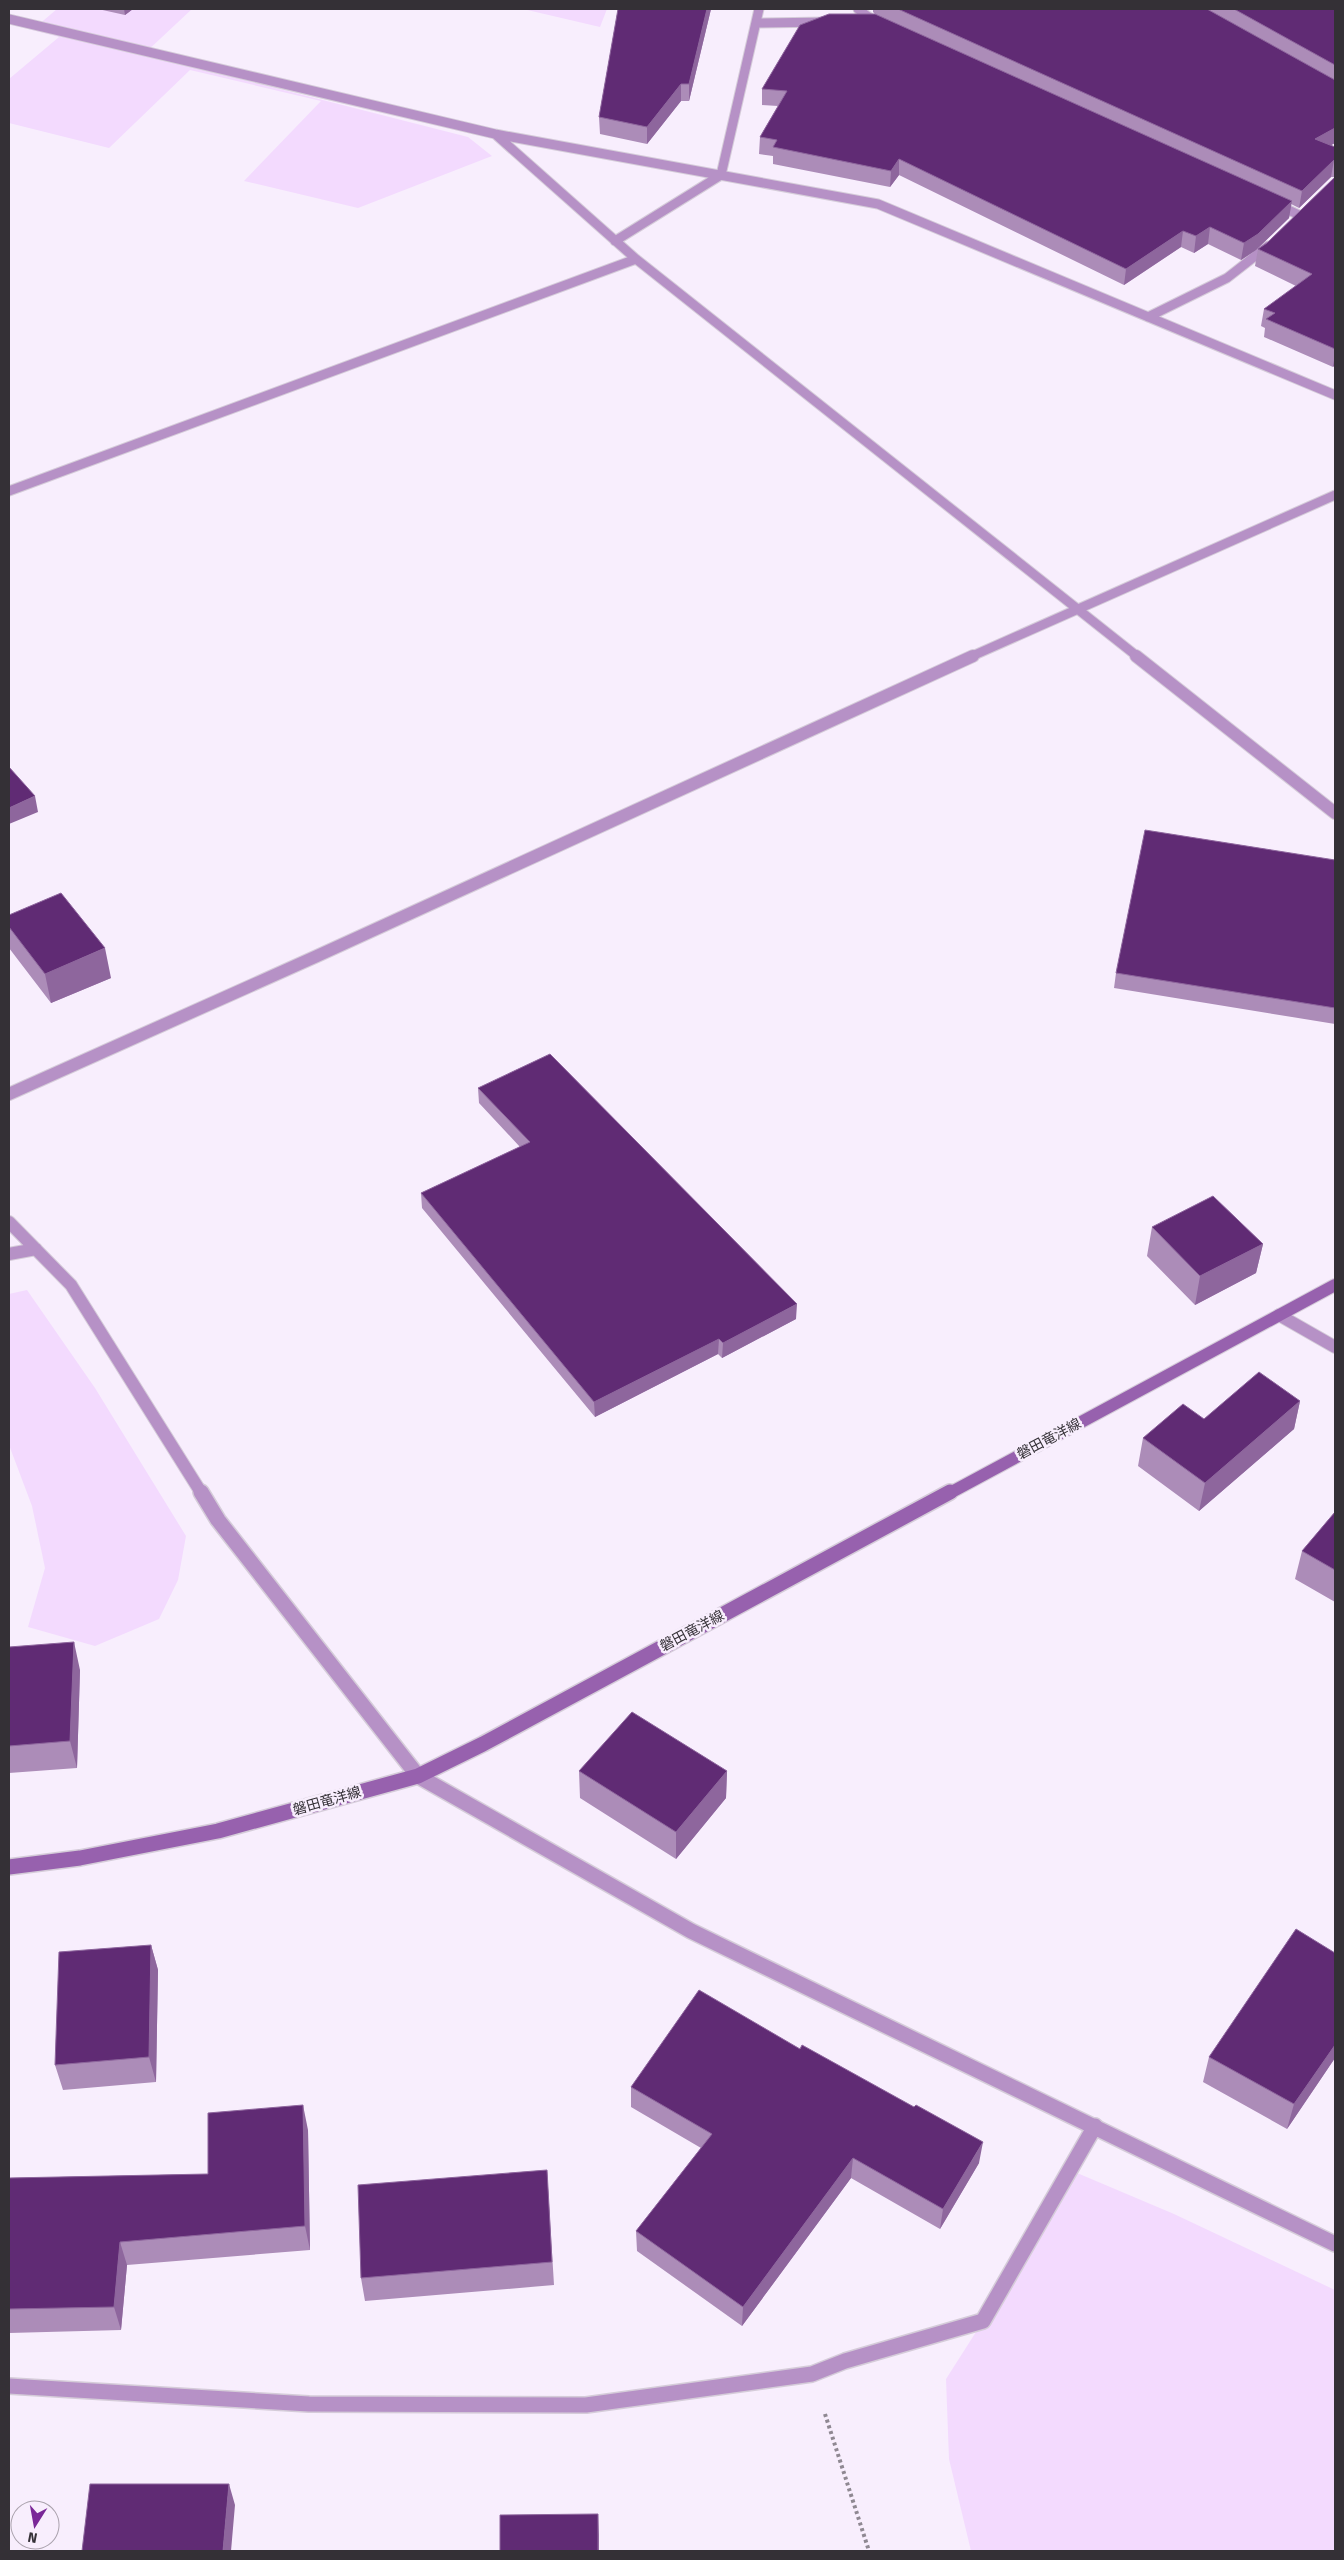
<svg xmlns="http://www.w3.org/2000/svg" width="1344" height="2560" font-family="'Fira Sans','Noto Sans JP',sans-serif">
  <rect width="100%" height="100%" fill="#f8eefd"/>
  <path fill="#f3dafe" d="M57 9H192L145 53 37 26Z
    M523 9H607L600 27Z
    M9 20 468 137 492 156 358 208 244 181 321 101 190 70 109 148 9 123V79L59 37 9 24Z
    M27 1290 95 1388 186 1536 178 1580 159 1619 95 1646 28 1627 45 1568 32 1506 9 1445V1294Z
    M1070 2170 1174 2214 1335 2290V2551H971L949 2459 946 2379 983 2321Z"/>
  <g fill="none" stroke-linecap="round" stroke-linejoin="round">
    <g stroke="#d5ccd9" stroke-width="11">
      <path id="minor-far2" d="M858 9 878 24
        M9 19 495 134 878 204 1335 395
        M756 23 826 22
        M495 134 636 259 1138 657
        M1276 204 1299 215
        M615 241 721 175 759 9
        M1148 317 1227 278 1268 246
        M9 491 636 259
        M970 657 1335 495"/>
    </g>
    <g stroke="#d5ccd9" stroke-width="14">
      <path id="minor-far1" d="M1136 656 1335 813
        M9 1094 317 956 973 656
        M9 1222 71 1285 202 1494
        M9 1254 36 1249
        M1279 1315 1335 1347"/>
    </g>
    <g stroke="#d5ccd9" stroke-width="18">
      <path id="minor" d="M201 1492 218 1520 418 1776 691 1931 1335 2244
        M9 2386 309 2404 586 2405 812 2374 845 2361 983 2321 1095 2126"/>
    </g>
    <g stroke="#d5ccd9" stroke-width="14">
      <path id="secondary-far1" d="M948 1494 1335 1285"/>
    </g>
    <g stroke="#d5ccd9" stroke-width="18">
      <path id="secondary" d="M9 1867 80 1858 218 1831 418 1776 483 1744 950 1492"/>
    </g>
    <path stroke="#8f8892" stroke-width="4" stroke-dasharray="3 3" stroke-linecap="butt" d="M825 2414 869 2551"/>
    <use href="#minor-far2" stroke="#b691c6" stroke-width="9"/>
    <use href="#minor-far1" stroke="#b691c6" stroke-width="12"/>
    <use href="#minor" stroke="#b691c6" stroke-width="15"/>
    <use href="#secondary-far1" stroke="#9761ae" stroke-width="12"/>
    <use href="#secondary" stroke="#9761ae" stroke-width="15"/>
  </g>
  <path fill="#ac8cb8" d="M98 9H133L125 15Z
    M618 9H711L689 101H681L647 144 600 134 599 117Z
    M873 9H1335V143L1331 145 1335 147V365L1333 367 1264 337 1265 328 1261 326 1264 309 1296 286 1255 266 1258 249 1267 243 1335 177H1331L1299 208 1291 204 1289 218 1256 250 1241 260 1208 244 1194 253 1181 247 1124 285 899 175 890 187 773 164V156L759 154 760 137 778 106 762 105V89L875 14 873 12Z
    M1335 860V1024L1114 988 1116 973Z
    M9 915 111 978 51 1003 9 948Z
    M478 1088 796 1319 722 1358 718 1354 595 1417 422 1208 421 1193 520 1147 479 1103Z
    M1152 1227 1263 1244 1256 1273 1195 1305 1147 1256Z
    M1300 1401 1294 1429 1199 1511 1138 1466 1143 1438 1204 1419Z
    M1335 1512V1602L1295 1579 1302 1551Z
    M9 1647 80 1670 77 1768 9 1773Z
    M579 1771H727L726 1798 676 1859 580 1798Z
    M151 1945 158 1970 156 2082 63 2090 55 2065Z
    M1335 1953V2058L1287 2129 1203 2082 1209 2057Z
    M631 2087 979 2163 940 2229 851 2178 742 2326 637 2251 636 2231 701 2148 631 2107Z
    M308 2130 310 2250 127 2265 121 2330 9 2333V2178L208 2174Z
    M547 2170 554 2285 365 2301 361 2278Z"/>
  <path fill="#8e669d" d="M124 9H133L125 15Z
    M707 9H711L689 101V84Z
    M681 84V101L647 144V127Z
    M1335 128V143L1312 156 1315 139Z
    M899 159V175L890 187 891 171Z
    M1334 160 1331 177 1299 208 1302 191Z
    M1292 201 1289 218 1256 250 1241 260 1244 243Z
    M1210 227 1208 244 1194 253 1196 236Z
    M1183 231 1181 247 1124 285 1126 269Z
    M1335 354V365L1333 367Z
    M35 796 38 812 9 824V808Z
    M105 948 111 978 51 1003 45 974Z
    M1263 1244 1256 1273 1195 1305 1200 1276Z
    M797 1304 796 1319 722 1358 723 1343Z
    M719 1339 718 1354 595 1417 594 1402Z
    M1300 1401 1294 1429 1199 1511 1205 1483Z
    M74 1642 80 1670 77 1768 70 1741Z
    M727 1771 726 1798 676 1859V1832Z
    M151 1945 158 1970 156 2082 149 2057Z
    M1335 2045V2058L1287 2129 1294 2104Z
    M303 2105 308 2130 310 2250 305 2226Z
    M983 2142 979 2163 940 2229 943 2209Z
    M853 2158 851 2178 742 2326 743 2307Z
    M120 2242 127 2265 121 2330 114 2307Z
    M229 2484 235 2505 231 2551H223Z
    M598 2514 599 2535V2551H598Z"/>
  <path fill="#602b74" stroke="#8e669d" d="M618 9H707L689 84H681L647 127 599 117Z
    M898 9H1207L1335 80V128L1315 139 1335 147V160H1334L1302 191Z
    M1234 9H1335V65Z
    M829 14H875L1292 201 1258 234 1244 243 1210 227 1196 236 1183 231 1126 269 899 159 891 171 773 147 777 140 760 137 787 91 762 89 800 25Z
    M1335 177V349L1266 319 1275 313 1264 309 1312 274 1258 249 1267 243Z
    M9 767 35 796 9 808Z
    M1145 830 1335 860V1008L1116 973Z
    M61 893 105 948 45 974 9 927V915Z
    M550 1054 797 1304 723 1343 719 1339 594 1402 421 1193 530 1142 478 1088Z
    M1213 1196 1263 1244 1200 1276 1152 1227Z
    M1259 1372 1300 1401 1205 1483 1143 1438 1183 1404 1204 1419Z
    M1335 1512V1570L1302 1551Z
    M74 1642 70 1741 9 1746V1647Z
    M632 1712 727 1771 676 1832 579 1771Z
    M1296 1929 1335 1953V2045L1294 2104 1209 2057Z
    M151 1945 149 2057 55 2065 59 1952Z
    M699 1990 800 2049 802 2045 914 2107 916 2105 983 2142 943 2209 853 2158 743 2307 636 2231 712 2134 631 2087Z
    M303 2105 305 2226 120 2242 114 2307 9 2309V2178L208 2174V2113Z
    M547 2170 552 2262 361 2278 358 2185Z
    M90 2484H229L223 2551H82Z
    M598 2514V2551H500V2515Z"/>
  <g text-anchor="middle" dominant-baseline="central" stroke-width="5" stroke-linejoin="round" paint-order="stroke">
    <g font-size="14" fill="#343036" stroke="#f8eefd">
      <text transform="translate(1049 1439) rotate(-28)">磐田竜洋線</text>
      <text transform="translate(692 1631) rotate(-28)">磐田竜洋線</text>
      <text transform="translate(327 1801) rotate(-16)">磐田竜洋線</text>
    </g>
  </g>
  <rect width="1344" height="2560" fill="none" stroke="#343036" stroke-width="20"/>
  <g transform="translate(35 2525) rotate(191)"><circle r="24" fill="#f8eefd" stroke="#aaa2ad"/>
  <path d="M0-4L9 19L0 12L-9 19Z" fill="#7a2898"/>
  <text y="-8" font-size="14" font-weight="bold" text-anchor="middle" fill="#343036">N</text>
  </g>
</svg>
